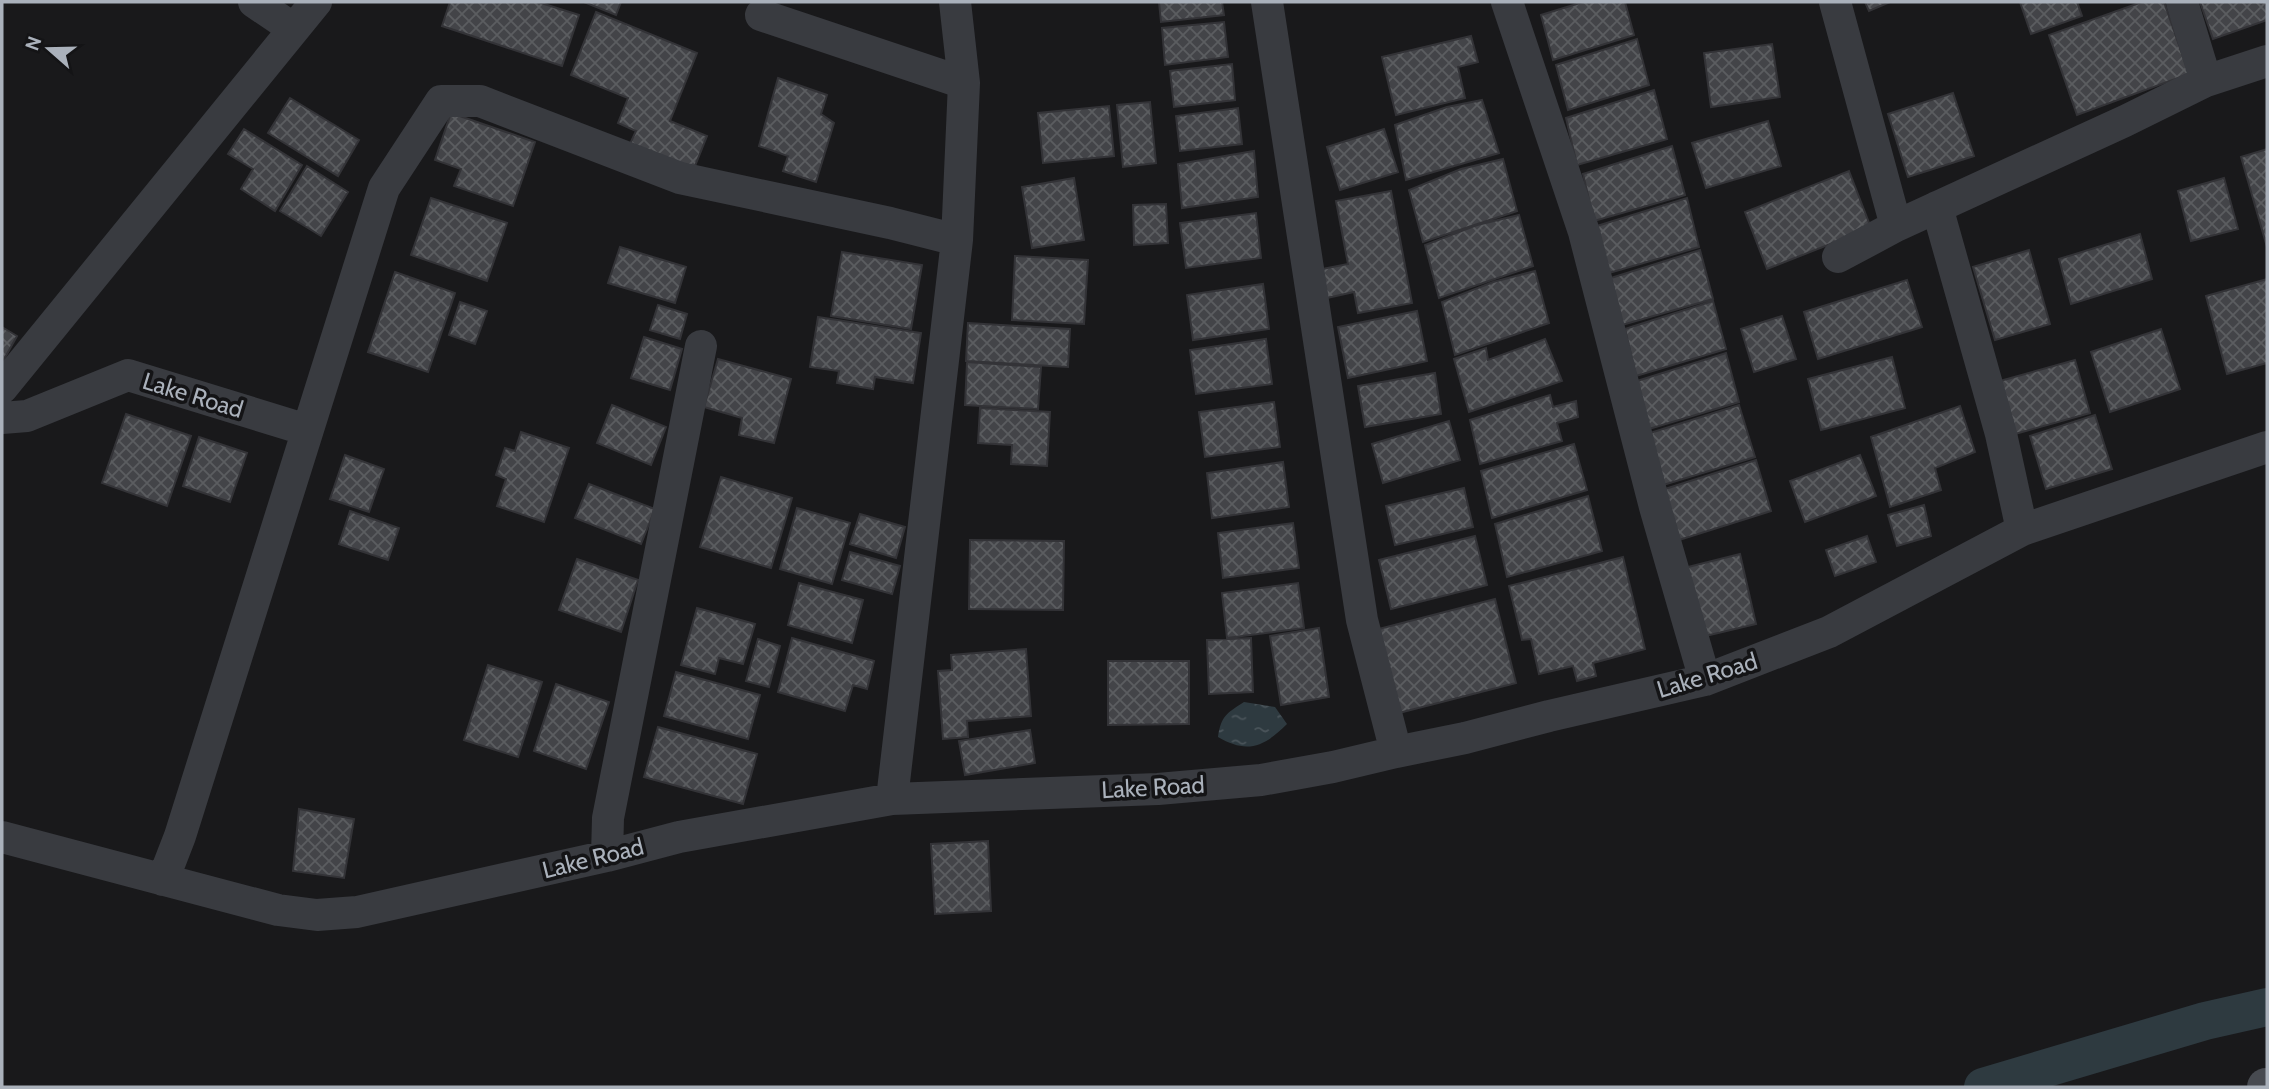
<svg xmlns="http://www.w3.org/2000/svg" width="2269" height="1089" font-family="Cabin,sans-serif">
  <defs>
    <pattern id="water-ripples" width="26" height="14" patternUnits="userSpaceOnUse" patternTransform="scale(1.75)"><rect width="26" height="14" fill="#2e3a40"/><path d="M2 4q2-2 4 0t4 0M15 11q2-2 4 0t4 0" fill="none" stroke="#4a545a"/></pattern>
    <pattern id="building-cross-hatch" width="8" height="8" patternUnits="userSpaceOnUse" patternTransform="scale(1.75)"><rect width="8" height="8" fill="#434448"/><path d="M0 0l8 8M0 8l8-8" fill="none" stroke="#5b5d60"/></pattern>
  </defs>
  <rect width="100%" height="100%" fill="#19191b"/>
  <path fill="url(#water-ripples)" d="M1244 702 1275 707 1287 724C1264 747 1247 754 1218 737 1221 716 1227 713 1244 702Z"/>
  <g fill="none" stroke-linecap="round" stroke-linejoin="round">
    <path stroke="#2e3a40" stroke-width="38" d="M1983 1087 2205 1021 2267 1007"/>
  </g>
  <path fill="url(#building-cross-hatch)" stroke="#333337" stroke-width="2" d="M450 2H538L579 15 562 66 442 26Z
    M584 2H621L616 15Z
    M1159 2H1222L1224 15 1161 22Z
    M1583 2H1625L1634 35 1553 60 1541 15Z
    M1865 2H1890L1869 11Z
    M2020 2H2077L2082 16 2031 34Z
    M2142 2H2164L2189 74 2077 115 2049 35Z
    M2200 2H2267V20L2213 39Z
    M596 12 697 53 670 121 707 136 693 171 629 146 636 131 618 123 628 98 571 75Z
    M1224 22 1228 57 1165 65 1162 28Z
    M1471 36 1478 62 1458 67 1465 98 1396 115 1382 57Z
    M1637 39 1649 85 1568 110 1556 65Z
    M1772 44 1780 97 1711 107 1704 53Z
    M1232 64 1235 100 1174 107 1170 71Z
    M778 78 827 95 821 114 834 123 816 182 783 171 788 156 759 146Z
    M1654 90 1667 139 1577 165 1566 118Z
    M1953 93 1974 156 1908 177 1888 114Z
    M290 98 359 140 338 176 268 133Z
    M1482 100 1499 153 1406 180 1395 125 1447 107Z
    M1150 102 1156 163 1123 167 1117 105Z
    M1109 106 1114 156 1043 163 1038 113Z
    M1238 108 1242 144 1180 151 1176 116Z
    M451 113 535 142 513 206 454 186 461 169 435 160Z
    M1768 121 1781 166 1706 188 1692 143Z
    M244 129 302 165 275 211 241 189 253 169 228 154Z
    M1384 129 1398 172 1340 190 1327 147Z
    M1672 146 1685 195 1594 221 1583 174Z
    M2267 149V247L2241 157Z
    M1254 151 1258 197 1182 208 1178 164Z
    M1503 159 1517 211 1423 242 1409 190 1461 169Z
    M307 166 348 192 321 236 280 211Z
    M1849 171 1871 228 1767 269 1745 212Z
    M1074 178 1084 240 1032 248 1022 187Z
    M2224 178 2238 229 2191 241 2178 191Z
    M1391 191 1412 303 1358 313 1354 292 1327 298 1322 269 1348 264 1336 201Z
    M431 198 507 223 487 281 411 255Z
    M1687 198 1699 247 1609 273 1597 226Z
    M1166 204 1168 243 1134 245 1133 205Z
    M1256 213 1261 258 1186 268 1180 223Z
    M1519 215 1533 266 1439 298 1425 245 1477 225Z
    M2140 234 2152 279 2071 304 2059 259Z
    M620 247 686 267 675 303 608 283Z
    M1700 250 1713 299 1622 325 1611 278Z
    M2029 250 2050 324 1995 340 1973 267Z
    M842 252 922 265 911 329 831 316Z
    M1015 256 1088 260 1084 324 1012 320Z
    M1535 271 1549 323 1455 355 1442 302 1493 282Z
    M395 272 455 293 428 372 368 352Z
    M2267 279V363L2227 374 2206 296Z
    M1907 280 1922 327 1818 359 1804 312Z
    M1263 284 1269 329 1193 340 1187 295Z
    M1713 301 1726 349 1636 376 1625 329Z
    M460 302 487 311 475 344 449 335Z
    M658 305 687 314 680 339 650 330Z
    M1417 311 1427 361 1348 378 1338 327Z
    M1782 316 1796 359 1754 372 1741 329Z
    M818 317 921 333 913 383 875 377 873 389 837 383 839 371 810 367Z
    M968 323 1070 329 1068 367 966 361Z
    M2 327 17 336 2 363Z
    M2161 329 2180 389 2110 412 2091 352Z
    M644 337 682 349 670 390 631 378Z
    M1266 339 1272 384 1196 394 1190 350Z
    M1545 339 1562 381 1469 412 1454 359 1486 348 1488 360Z
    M1726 353 1739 402 1649 429 1637 381Z
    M1892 357 1905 408 1821 430 1808 379Z
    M718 359 791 379 774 443 739 435 742 418 704 407Z
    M2075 360 2090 413 2015 434 2000 381Z
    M967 362 1041 367 1038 409 965 405Z
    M1435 373 1441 414 1365 427 1358 386Z
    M1550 395 1553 407 1576 401 1578 417 1557 423 1562 441 1480 464 1470 420Z
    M1274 402 1280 447 1205 457 1199 412Z
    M612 405 666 427 651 465 597 443Z
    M1739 405 1755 457 1660 486 1647 434Z
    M1960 406 1975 452 1935 468 1941 490 1890 507 1871 437Z
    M980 408 1050 412 1047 466 1011 464 1012 445 978 443Z
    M126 414 191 436 167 506 102 483Z
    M2095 415 2112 469 2046 489 2030 436Z
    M1449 421 1460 460 1383 483 1372 444Z
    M521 432 569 448 544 522 497 506 506 479 496 475 505 448 515 451Z
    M199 437 247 453 230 502 183 486Z
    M1574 444 1587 490 1492 518 1481 471Z
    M345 455 384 469 369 512 330 499Z
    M1860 455 1876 496 1805 522 1790 481Z
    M1756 460 1771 511 1676 541 1662 490Z
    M1283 462 1289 507 1212 518 1207 473Z
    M721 477 792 498 771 568 700 547Z
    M589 484 655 509 641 544 575 518Z
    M1464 488 1473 527 1395 545 1386 506Z
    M1588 496 1602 551 1507 577 1495 524Z
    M1924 505 1931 536 1897 546 1888 515Z
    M797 508 850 523 832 584 780 569Z
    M350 511 399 528 388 560 339 544Z
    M860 514 905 527 896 558 850 544Z
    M1293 523 1299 568 1223 578 1218 533Z
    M1475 536 1487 585 1391 609 1379 560Z
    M1867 536 1876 562 1835 576 1826 550Z
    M970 540 1064 541 1063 610 969 609Z
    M850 552 900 566 892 594 842 580Z
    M1740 554 1756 624 1697 638 1680 569Z
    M1623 557 1645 649 1593 663 1596 676 1577 681 1573 666 1539 674 1531 639 1522 640 1509 586Z
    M577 559 638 580 621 632 559 610Z
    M799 583 863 600 852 643 788 625Z
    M1298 583 1304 628 1227 638 1222 593Z
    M1495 599 1516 683 1395 714 1375 630Z
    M697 608 755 624 743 664 719 658 715 674 681 665Z
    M1319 628 1329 697 1281 705 1270 636Z
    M792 638 874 661 867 689 853 685 845 711 778 692Z
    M1251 638 1253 692 1209 694 1207 640Z
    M758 639 780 646 769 687 746 681Z
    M1026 649 1031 716 967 721 968 737 943 739 938 671 952 670 951 655Z
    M1108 661H1189V724L1108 725Z
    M488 665 542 682 518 757 464 740Z
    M676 672 760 695 748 739 664 716Z
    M556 684 609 702 586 769 534 751Z
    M658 727 757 754 743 804 644 777Z
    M1030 730 1035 763 965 775 959 741Z
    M299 809 354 819 344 878 293 871Z
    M988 841 991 911 935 914 931 844Z"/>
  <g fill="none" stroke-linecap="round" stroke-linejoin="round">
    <path stroke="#393b40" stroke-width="32" d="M254 2 294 29
      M1267 2 1362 620 1396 752
      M1507 2 1584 232 1655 507 1705 680
      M1835 2 1896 226
      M2182 2 2206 81
      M761 15 964 83
      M1937 207 2001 434 2022 530
      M1838 257 1896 226 2125 121 2206 81 2267 61
      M2 388 316 2
      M2 418 27 416 128 375 307 430
      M892 799 957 240 964 83 955 2
      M2 837 278 910 317 915 357 912 607 856 679 837 892 799 1158 789 1261 780 1333 767 1396 752 1465 738 1549 716 1705 680 1829 632 2022 530 2267 447
      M607 856 608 818 701 346
      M163 880 180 836 384 188 441 101H480L680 178 890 223 957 240"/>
    <path stroke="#474a50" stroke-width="38" d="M2266 1087H2267"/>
  </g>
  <g text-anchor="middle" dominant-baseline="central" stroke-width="7" stroke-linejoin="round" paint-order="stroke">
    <g font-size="24" fill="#aab1bb" stroke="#141416">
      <text transform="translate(193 395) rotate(17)">Lake Road</text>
      <text transform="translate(1707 675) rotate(-17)">Lake Road</text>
      <text transform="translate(1153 787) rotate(-3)">Lake Road</text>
      <text transform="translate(593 858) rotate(-14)">Lake Road</text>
    </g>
  </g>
  <rect width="2269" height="1089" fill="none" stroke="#aab1bb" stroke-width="7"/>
  <g transform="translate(49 49) rotate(290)" stroke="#141416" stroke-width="5" paint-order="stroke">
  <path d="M0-5L12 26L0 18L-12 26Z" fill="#aab1bb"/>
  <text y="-10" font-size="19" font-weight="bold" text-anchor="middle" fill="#aab1bb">N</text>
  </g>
</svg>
